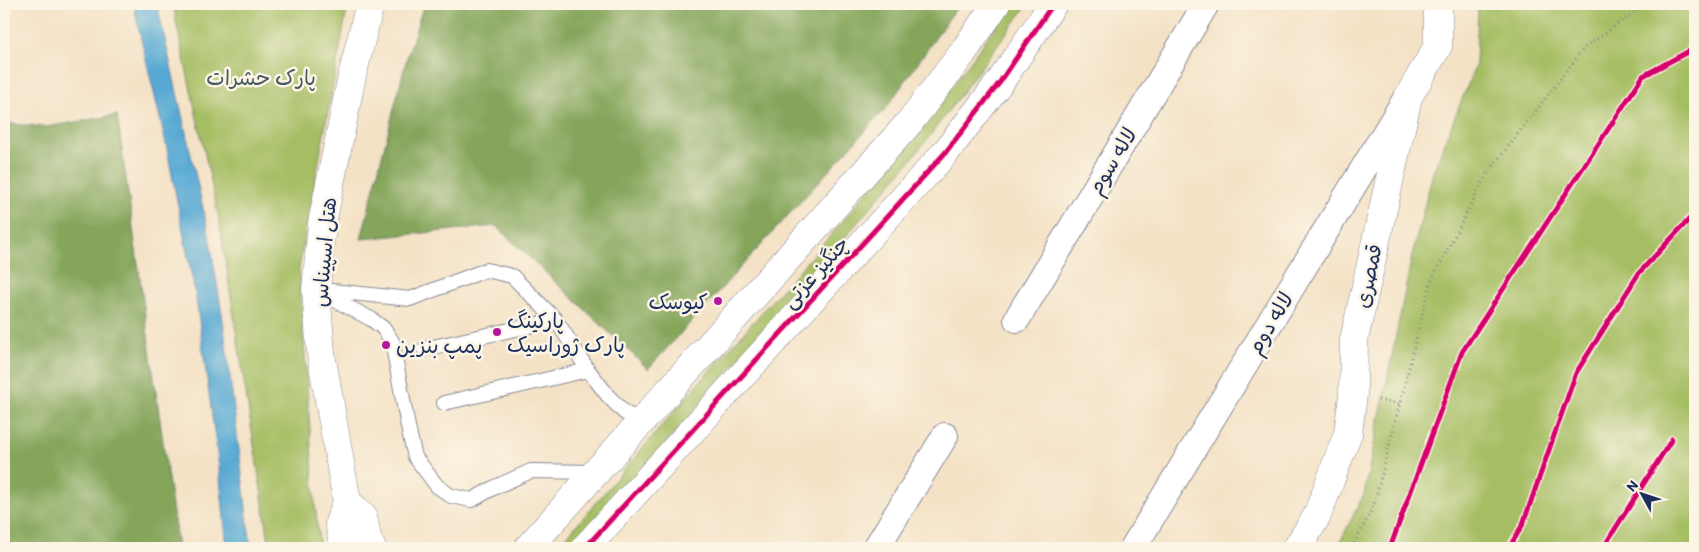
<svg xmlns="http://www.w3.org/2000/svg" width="1699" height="552" font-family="Itim,'Playpen Sans Arabic',sans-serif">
  <rect width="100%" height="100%" fill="#fcf5e5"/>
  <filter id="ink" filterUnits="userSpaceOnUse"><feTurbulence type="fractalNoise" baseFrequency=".02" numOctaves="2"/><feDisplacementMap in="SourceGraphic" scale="10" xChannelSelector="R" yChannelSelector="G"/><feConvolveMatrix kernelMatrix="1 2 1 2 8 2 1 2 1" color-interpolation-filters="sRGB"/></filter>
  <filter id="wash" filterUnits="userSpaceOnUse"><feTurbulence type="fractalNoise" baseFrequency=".0096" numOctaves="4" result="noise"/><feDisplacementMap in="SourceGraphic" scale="20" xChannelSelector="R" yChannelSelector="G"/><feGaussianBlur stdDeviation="1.12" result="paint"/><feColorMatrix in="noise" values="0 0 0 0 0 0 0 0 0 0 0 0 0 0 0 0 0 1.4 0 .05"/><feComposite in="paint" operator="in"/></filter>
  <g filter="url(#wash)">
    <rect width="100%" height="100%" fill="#f4e2c6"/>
    <path fill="#a6be64" stroke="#607661" d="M174 4H348L299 268 315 504 320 548H270L218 214 176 22Z
      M1012 4H1028L929 137 905 167 841 242 575 548H557L689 394 844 220 947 93Z
      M1478 4H1695V544L1693 548H1337L1364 494 1412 256 1433 172 1476 64Z"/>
    <path fill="#84a55a" stroke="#506a5c" d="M424 4H959L887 107 648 369 496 226 361 239 407 57Z
      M117 115 178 548H4V123L46 127Z"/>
    <path fill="#59aad4" stroke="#3a6c99" d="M134 4H157L209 235 223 320 251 548H227L219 468 196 298 165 139 137 22Z"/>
  </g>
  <g filter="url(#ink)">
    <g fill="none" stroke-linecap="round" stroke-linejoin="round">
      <g stroke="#888892" stroke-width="16">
        <path id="service" d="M316 290 371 319 383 328 392 341 409 432 415 457 437 486 451 496 472 500 495 487 531 471 596 472
          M322 290 410 299 486 270 512 276 556 320 588 370 609 397 625 413 642 421
          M424 349 556 320
          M444 403 588 370"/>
      </g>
      <g stroke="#888892" stroke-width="28">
        <path id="minor" d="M1017 319 1206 4
          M876 548 945 436
          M1133 548 1404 102"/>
      </g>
      <g stroke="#888892" stroke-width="29">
        <path id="tertiary" d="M347 502 321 354 316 290 322 223 352 76 370 4
          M347 502 363 516 368 542 372 548
          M344 548 339 523 347 502
          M528 548 909 123 962 54 996 4
          M585 548 945 153 1000 82 1053 4
          M1297 548 1317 516 1348 433 1353 395 1354 340 1408 97 1438 46V4"/>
      </g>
      <path stroke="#888892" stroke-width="3" stroke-dasharray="1 4" stroke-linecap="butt" d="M1378 400 1400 404
        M1352 548 1374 505 1431 281 1487 174 1584 48 1646 4"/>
      <use href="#service" stroke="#fff" stroke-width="14"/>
      <use href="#minor" stroke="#fff" stroke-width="26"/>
      <use href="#tertiary" stroke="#fff" stroke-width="28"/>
      <g stroke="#fcf5e5" stroke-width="8">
        <path id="cycleway" d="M585 548 945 153 1000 82 1053 4
          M1390 548 1462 352 1643 76 1691 50H1695
          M1509 548 1523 524 1576 373 1639 273 1695 213
          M1603 548 1672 439"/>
      </g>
      <use href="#cycleway" stroke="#d6006c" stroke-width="5"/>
    </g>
  </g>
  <g fill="#b5179e" stroke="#fcf5e5" stroke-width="2">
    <circle cx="718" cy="301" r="5"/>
    <circle cx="497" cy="332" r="5"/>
    <circle cx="386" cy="345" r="5"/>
  </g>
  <g text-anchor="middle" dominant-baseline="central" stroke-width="5" stroke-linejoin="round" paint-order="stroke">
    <g font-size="21" fill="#455a60" stroke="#fcf5e5">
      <text x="261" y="77">پارک حشرات</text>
    </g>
    <g font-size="21" fill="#1b2f5e" stroke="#fcf5e5">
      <text transform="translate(1112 161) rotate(-59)">لاله سوم</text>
      <text transform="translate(324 252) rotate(-85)">هتل اسپیناس</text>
      <text transform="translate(815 272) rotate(-48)">چنگیز عزتی</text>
      <text transform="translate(1368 276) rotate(-78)">قمصری</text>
      <text transform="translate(1270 323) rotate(-59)">لاله دوم</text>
    </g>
    <g font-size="21" fill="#1b2f5e" stroke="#fcf5e5" text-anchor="start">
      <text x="708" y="301" text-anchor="end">کیوسک</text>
      <text x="507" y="320">پارکینگ<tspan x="507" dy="24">پارک ژوراسیک</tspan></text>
      <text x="396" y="345">پمپ بنزین</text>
    </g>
  </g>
  <rect width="1699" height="552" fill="none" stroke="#fcf5e5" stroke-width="20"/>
  <g transform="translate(1642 494) rotate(310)" stroke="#fcf5e5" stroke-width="4" paint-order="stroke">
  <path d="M0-4L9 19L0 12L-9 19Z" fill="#1b2f5e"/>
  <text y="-8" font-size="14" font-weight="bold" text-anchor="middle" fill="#1b2f5e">N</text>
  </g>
</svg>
